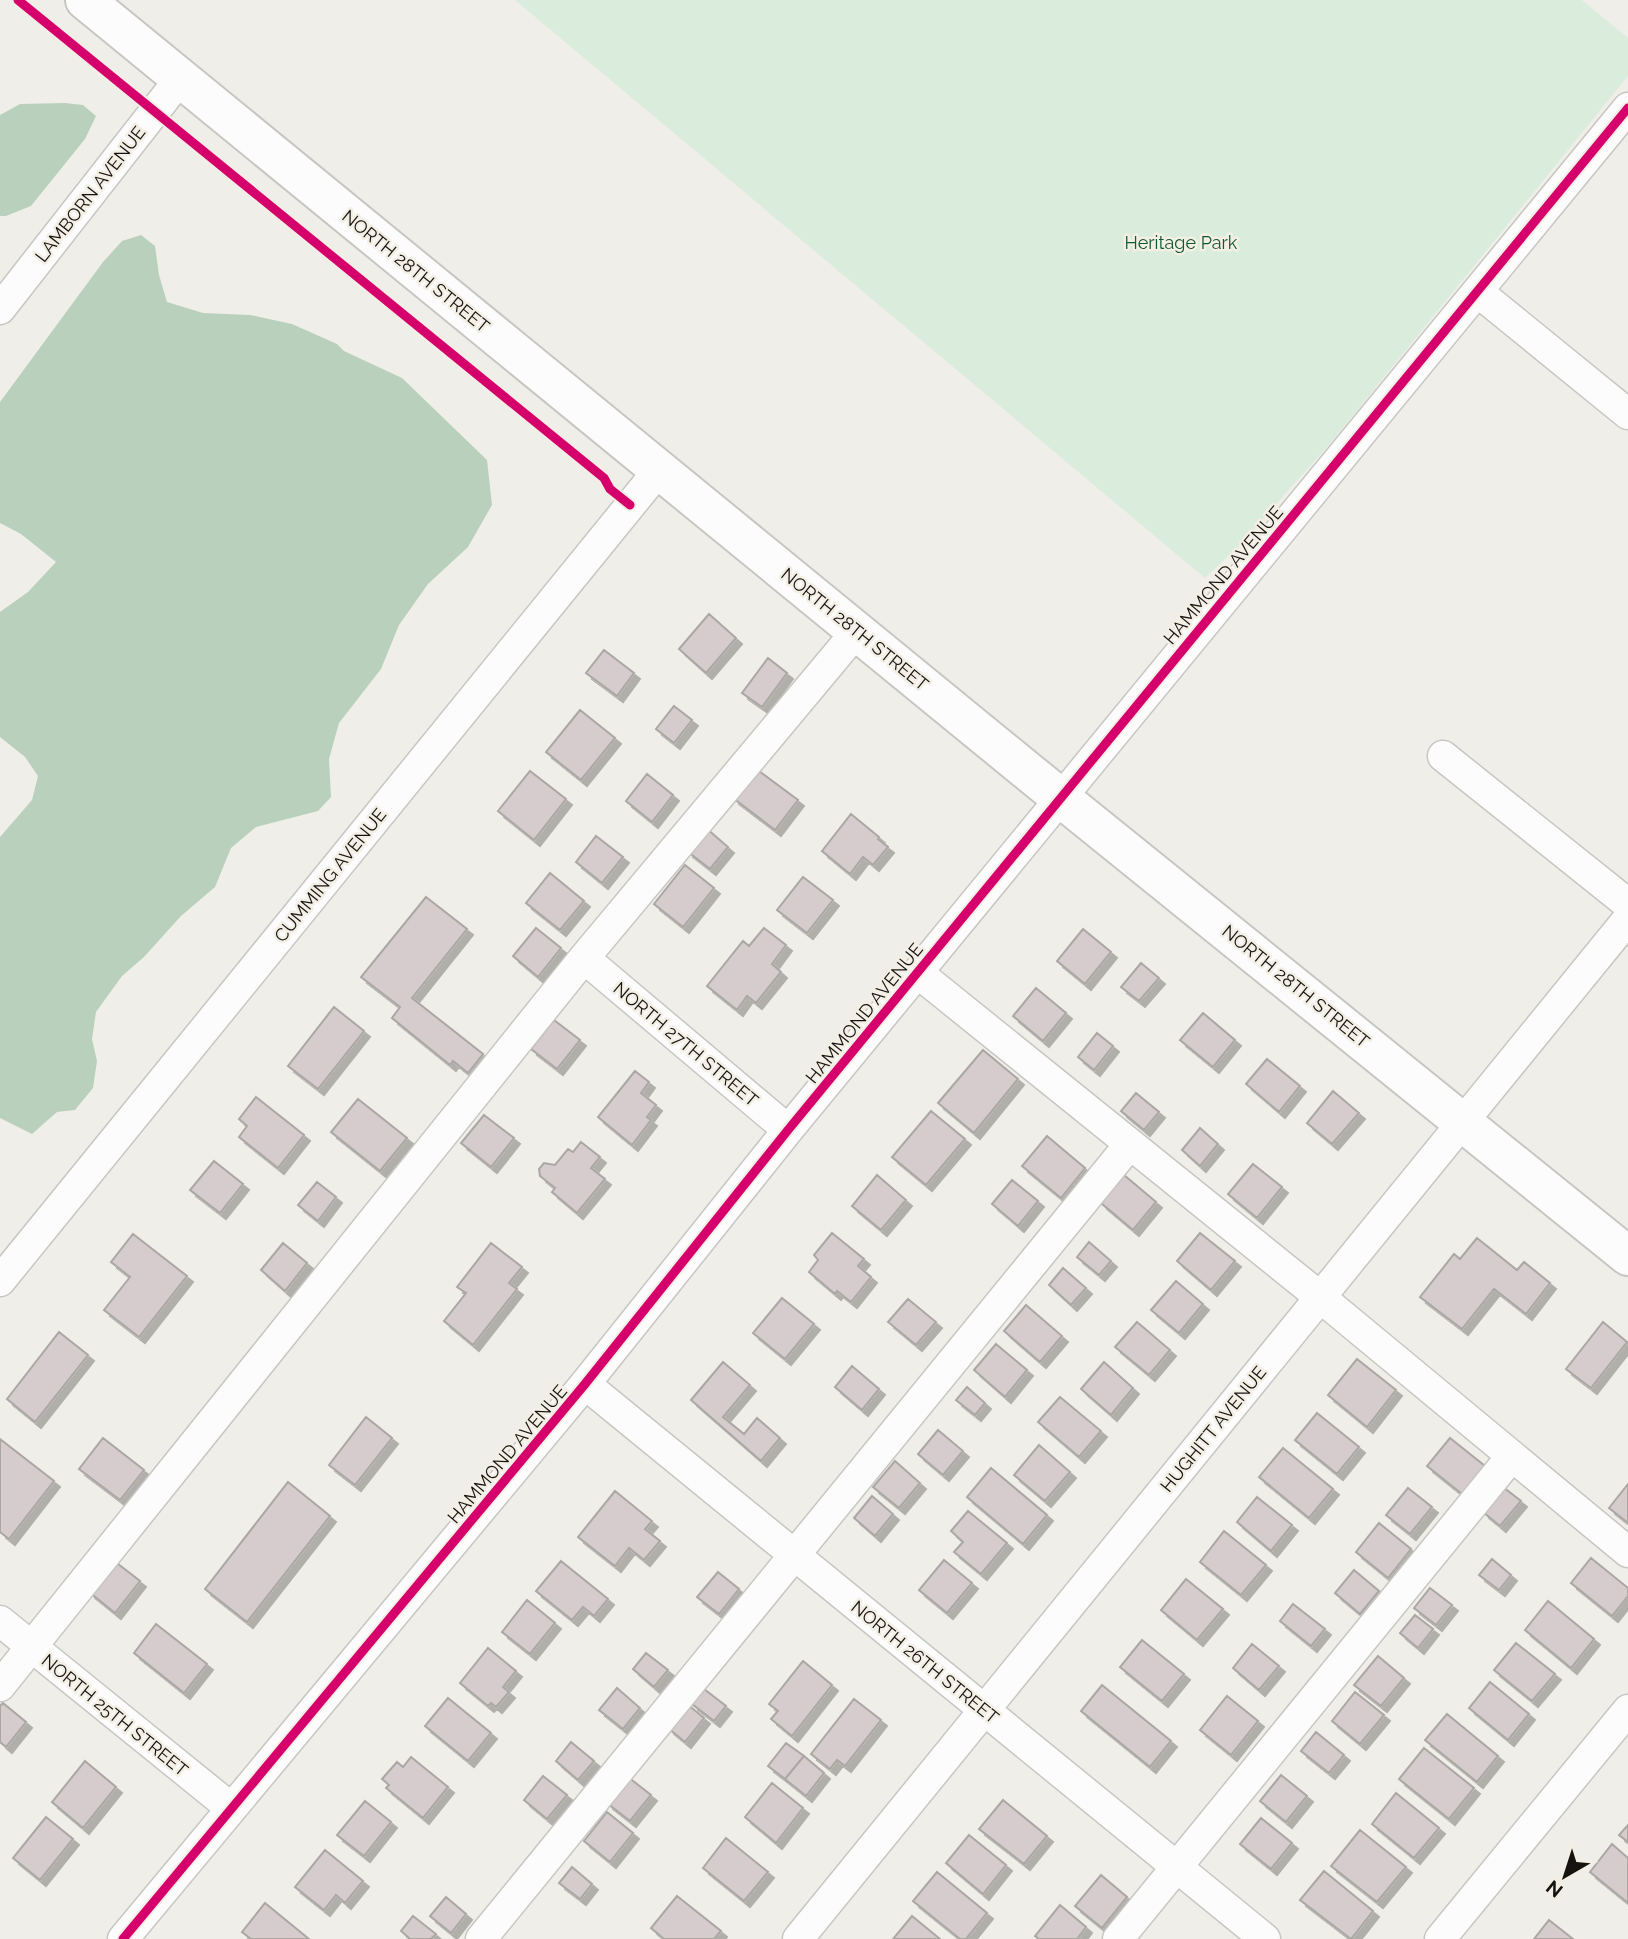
<svg xmlns="http://www.w3.org/2000/svg" width="1628" height="1939" font-family="Raleway,sans-serif">
  <defs>
    <filter id="shadow"><feDropShadow dx="6" dy="6" stdDeviation="0" flood-color="#0004"/></filter>
  </defs>
  <rect width="100%" height="100%" fill="#f0eee8"/>
  <path fill="#daecdb" d="M515 0H1582L1628 38V76L1333 440 1242 543 1205 578Z"/>
  <path fill="#b9d1bc" d="M65 103 83 105 96 116 85 139 31 206 6 216H0V115L20 104Z
    M141 235 155 246 159 275 167 302 203 313 250 315 292 324 337 344 344 351 402 378 487 460 492 505 468 547 428 584 399 625 381 669 339 723 329 759 331 797 318 811 256 827 231 848 215 887 181 916 144 957 122 976 96 1012 92 1039 97 1061 93 1088 75 1110 57 1112 32 1134 0 1118V837L32 800 38 776 25 757 0 737V612L28 592 56 562 21 534 0 523V402L103 262 122 241Z"/>
  <path fill="#d6cbcd" stroke="#aaa7a5" stroke-width="2" filter="url(#shadow)" d="M709 614 736 638 706 673 679 649Z
    M604 650 634 673 617 696 586 673Z
    M768 658 787 673 762 707 742 693Z
    M674 706 692 720 674 743 656 729Z
    M580 710 615 738 581 780 546 752Z
    M755 768 798 800 775 830 733 798Z
    M530 771 566 799 534 840 498 811Z
    M647 774 673 795 652 822 626 801Z
    M851 814 879 837 878 839 888 847 873 865 863 857 850 874 822 851Z
    M706 828 728 847 710 869 687 851Z
    M596 836 623 857 602 883 576 862Z
    M685 865 714 888 683 927 654 904Z
    M550 873 584 901 560 930 526 903Z
    M803 877 833 900 807 933 777 910Z
    M426 897 467 929 412 998 483 1054 468 1073 453 1061 450 1065 392 1018 400 1007 361 977Z
    M536 928 561 948 538 977 513 956Z
    M764 928 786 945 772 964 781 972 756 1003 747 996 737 1010 707 986 743 941 749 946Z
    M1083 929 1111 952 1085 984 1057 961Z
    M1141 963 1159 978 1139 1001 1121 987Z
    M1036 988 1066 1013 1043 1041 1013 1016Z
    M334 1007 364 1031 318 1089 288 1066Z
    M1203 1013 1235 1040 1213 1067 1180 1040Z
    M554 1020 580 1040 557 1069 531 1049Z
    M1097 1033 1113 1046 1094 1070 1078 1057Z
    M983 1050 1018 1079 974 1133 938 1103Z
    M1267 1059 1300 1086 1279 1112 1246 1084Z
    M635 1071 649 1082 641 1093 656 1105 647 1117 651 1120 632 1145 598 1117Z
    M1333 1091 1359 1113 1332 1144 1307 1123Z
    M1136 1093 1159 1112 1144 1130 1121 1111Z
    M256 1097 304 1135 278 1168 239 1137 247 1126 239 1119Z
    M358 1099 407 1138 380 1171 331 1132Z
    M931 1111 965 1139 926 1185 892 1157Z
    M484 1115 514 1138 491 1167 461 1143Z
    M1200 1128 1218 1144 1200 1166 1182 1150Z
    M1047 1136 1085 1168 1061 1198 1022 1166Z
    M581 1142 600 1157 591 1168 605 1179 577 1213 552 1192 555 1188 540 1176 539 1169 544 1163 555 1165 568 1149 573 1152Z
    M214 1161 243 1184 220 1213 190 1190Z
    M1253 1164 1282 1187 1257 1218 1228 1194Z
    M877 1175 906 1200 881 1230 852 1206Z
    M1124 1175 1156 1202 1133 1230 1101 1203Z
    M1012 1180 1038 1201 1018 1226 992 1204Z
    M317 1182 336 1197 318 1221 298 1205Z
    M832 1233 864 1259 858 1266 871 1277 851 1302 837 1291 835 1294 809 1272 818 1260 814 1255Z
    M1200 1233 1235 1261 1211 1290 1177 1261Z
    M133 1234 187 1276 139 1337 104 1310 130 1277 111 1262Z
    M1477 1238 1517 1270 1524 1262 1550 1283 1526 1314 1494 1289 1462 1329 1420 1297 1454 1254 1460 1259Z
    M1089 1242 1111 1261 1099 1275 1077 1257Z
    M283 1243 307 1263 285 1291 261 1270Z
    M491 1243 522 1267 509 1283 517 1289 473 1345 444 1321 466 1293 457 1287Z
    M1063 1268 1086 1288 1071 1305 1049 1285Z
    M1176 1281 1203 1304 1179 1333 1151 1310Z
    M782 1298 814 1324 785 1359 753 1333Z
    M908 1299 936 1322 916 1345 888 1322Z
    M1026 1305 1062 1336 1040 1362 1004 1331Z
    M1137 1322 1170 1350 1149 1375 1115 1347Z
    M1603 1322 1627 1342 1591 1388 1566 1369Z
    M59 1332 88 1355 35 1422 7 1399Z
    M996 1344 1027 1370 1005 1397 974 1370Z
    M1357 1359 1396 1390 1367 1427 1328 1395Z
    M723 1362 750 1385 723 1417 744 1434 757 1418 780 1438 761 1461 691 1400Z
    M1104 1362 1133 1388 1111 1415 1081 1389Z
    M852 1366 879 1389 862 1410 835 1387Z
    M967 1387 985 1403 975 1415 956 1400Z
    M1060 1397 1101 1431 1079 1457 1038 1422Z
    M1317 1413 1359 1447 1337 1474 1295 1440Z
    M366 1417 392 1438 355 1485 329 1465Z
    M938 1430 963 1451 943 1475 918 1454Z
    M103 1438 144 1470 120 1500 79 1469Z
    M1450 1438 1485 1466 1462 1494 1427 1466Z
    M0 1439 54 1481 9 1539 0 1532Z
    M1039 1445 1070 1472 1045 1501 1014 1475Z
    M1283 1448 1333 1489 1309 1518 1259 1477Z
    M895 1461 920 1483 899 1508 873 1487Z
    M991 1468 1047 1515 1023 1544 967 1497Z
    M288 1482 330 1516 247 1622 205 1589Z
    M1628 1484V1523L1609 1508Z
    M1503 1487 1521 1501 1500 1526 1483 1512Z
    M1408 1488 1432 1507 1410 1534 1386 1515Z
    M615 1491 652 1521 645 1529 660 1541 644 1560 629 1548 615 1566 578 1537Z
    M872 1496 893 1514 875 1536 854 1518Z
    M1257 1497 1292 1525 1271 1551 1237 1522Z
    M968 1511 1007 1543 981 1574 954 1552 963 1542 951 1531Z
    M1379 1523 1411 1549 1388 1578 1356 1552Z
    M1224 1531 1266 1565 1241 1595 1200 1562Z
    M1591 1558 1628 1588V1596L1612 1616 1571 1583Z
    M1492 1559 1511 1575 1499 1590 1479 1575Z
    M113 1560 140 1581 115 1613 89 1592Z
    M944 1560 972 1583 947 1613 919 1590Z
    M561 1561 608 1599 594 1616 583 1607 572 1620 536 1591Z
    M1354 1570 1379 1591 1360 1614 1335 1593Z
    M718 1572 739 1589 719 1614 697 1597Z
    M1186 1579 1223 1609 1197 1640 1161 1610Z
    M1430 1588 1452 1605 1436 1625 1414 1608Z
    M527 1600 555 1623 530 1654 502 1632Z
    M1548 1601 1594 1639 1571 1668 1525 1630Z
    M1293 1604 1325 1629 1311 1646 1280 1621Z
    M1415 1615 1433 1629 1418 1648 1400 1633Z
    M156 1624 207 1664 184 1693 134 1653Z
    M1142 1640 1184 1674 1162 1701 1120 1667Z
    M1516 1643 1555 1674 1532 1701 1494 1670Z
    M1252 1644 1279 1666 1259 1690 1233 1668Z
    M488 1648 516 1671 503 1687 509 1692 496 1707 491 1703 488 1706 460 1683Z
    M646 1653 668 1670 654 1687 633 1669Z
    M1378 1656 1404 1678 1381 1706 1354 1685Z
    M803 1661 832 1685 792 1736 771 1719 778 1711 769 1704Z
    M1490 1682 1529 1714 1508 1740 1469 1708Z
    M1102 1685 1171 1741 1150 1767 1081 1711Z
    M617 1688 640 1708 623 1729 599 1710Z
    M704 1689 726 1706 714 1721 692 1704Z
    M1355 1692 1384 1715 1360 1744 1332 1721Z
    M1227 1696 1258 1721 1231 1755 1200 1730Z
    M448 1698 491 1733 468 1761 425 1726Z
    M854 1699 881 1720 845 1766 837 1760 830 1769 811 1754Z
    M3 1703 26 1722 6 1747 0 1742V1706Z
    M687 1704 704 1718 685 1742 668 1728Z
    M1447 1714 1498 1756 1477 1782 1425 1740Z
    M1316 1732 1344 1755 1329 1773 1301 1751Z
    M571 1742 594 1761 578 1780 556 1761Z
    M786 1743 804 1756 785 1779 768 1766Z
    M1424 1748 1474 1788 1449 1819 1399 1779Z
    M804 1756 824 1773 806 1796 785 1779Z
    M411 1757 448 1787 423 1818 386 1788 389 1785 382 1779 397 1762 403 1767Z
    M85 1761 116 1787 83 1828 52 1802Z
    M1281 1775 1307 1796 1286 1822 1260 1801Z
    M543 1776 567 1795 547 1819 524 1800Z
    M628 1777 651 1795 630 1821 607 1803Z
    M772 1783 803 1808 776 1843 745 1817Z
    M1396 1793 1439 1828 1414 1858 1372 1824Z
    M1003 1800 1047 1836 1024 1864 979 1829Z
    M365 1801 391 1822 364 1856 337 1835Z
    M607 1812 633 1833 610 1862 584 1841Z
    M46 1817 73 1839 40 1880 13 1858Z
    M1261 1818 1292 1843 1271 1869 1240 1844Z
    M1628 1825V1842L1619 1835Z
    M1360 1830 1406 1867 1377 1902 1331 1866Z
    M969 1835 1006 1865 983 1894 946 1863Z
    M726 1838 768 1872 744 1901 703 1868Z
    M1612 1844 1628 1858V1903L1590 1872Z
    M325 1850 363 1881 345 1903 336 1895 324 1910 295 1887Z
    M572 1867 592 1884 580 1899 559 1883Z
    M1324 1871 1373 1911 1351 1939 1300 1900Z
    M937 1872 987 1913 966 1939H960L913 1901Z
    M1101 1875 1127 1897 1102 1928 1075 1906Z
    M677 1896 721 1931 714 1939H664L651 1928Z
    M446 1897 466 1914 451 1933 430 1916Z
    M265 1903 309 1939H251L242 1932Z
    M1060 1905 1086 1927 1077 1939H1039L1035 1936Z
    M413 1916 436 1934 431 1939H410L401 1931Z
    M912 1916 940 1939H893Z
    M1549 1920 1573 1939H1534Z"/>
  <g fill="none" stroke-linecap="round" stroke-linejoin="round">
    <g stroke="#c8c6c2" stroke-width="33">
      <path id="minor" d="M1478 292 1628 414
        M0 309 180 79
        M1443 756 1628 904
        M584 958 788 1130
        M918 973 1320 1297 1628 1552
        M0 1281 659 470
        M585 1384 1265 1939
        M0 1621 231 1808
        M0 1686 584 958 857 631
        M123 1939 585 1384 788 1130 1628 108
        M481 1939 1130 1144
        M798 1939 1628 919
        M1118 1939 1512 1456
        M1440 1939 1628 1710"/>
    </g>
    <g stroke="#c8c6c2" stroke-width="42">
      <path id="major" d="M85 0 1025 769 1628 1256"/>
    </g>
    <use href="#minor" stroke="#fdfcfc" stroke-width="30"/>
    <use href="#major" stroke="#fdfcfc" stroke-width="38"/>
    <g stroke="#f3efe5" stroke-width="13">
      <path id="cycleway" d="M18 0 604 478 610 489 630 505
        M123 1939 585 1384 788 1130 1628 108"/>
    </g>
    <use href="#cycleway" stroke="#d6006c" stroke-width="9"/>
  </g>
  <g text-anchor="middle" dominant-baseline="central" stroke-width="5" stroke-linejoin="round" paint-order="stroke">
    <g font-size="18" fill="#14130f" stroke="#f3efe5">
      <text transform="translate(90 194) rotate(-52)">LAMBORN AVENUE</text>
      <text transform="translate(416 271) rotate(39)">NORTH 28TH STREET</text>
      <text transform="translate(1223 575) rotate(-50)">HAMMOND AVENUE</text>
      <text transform="translate(855 629) rotate(39)">NORTH 28TH STREET</text>
      <text transform="translate(330 875) rotate(-51)">CUMMING AVENUE</text>
      <text transform="translate(1296 986) rotate(39)">NORTH 28TH STREET</text>
      <text transform="translate(864 1013) rotate(-51)">HAMMOND AVENUE</text>
      <text transform="translate(686 1044) rotate(40)">NORTH 27TH STREET</text>
      <text transform="translate(1213 1429) rotate(-51)">HUGHITT AVENUE</text>
      <text transform="translate(507 1454) rotate(-50)">HAMMOND AVENUE</text>
      <text transform="translate(925 1662) rotate(39)">NORTH 26TH STREET</text>
      <text transform="translate(115 1715) rotate(39)">NORTH 25TH STREET</text>
    </g>
    <g font-size="18" fill="#0f592f" stroke="#f3efe5">
      <text x="1181" y="242">Heritage Park</text>
    </g>
  </g>
  <g transform="translate(1565 1876) rotate(219)" stroke="#f3efe5" stroke-width="5" paint-order="stroke">
  <path d="M0-5L12 26L0 18L-12 26Z" fill="#14130f"/>
  <text y="-10" font-size="19" font-weight="bold" text-anchor="middle" fill="#14130f">N</text>
  </g>
</svg>
